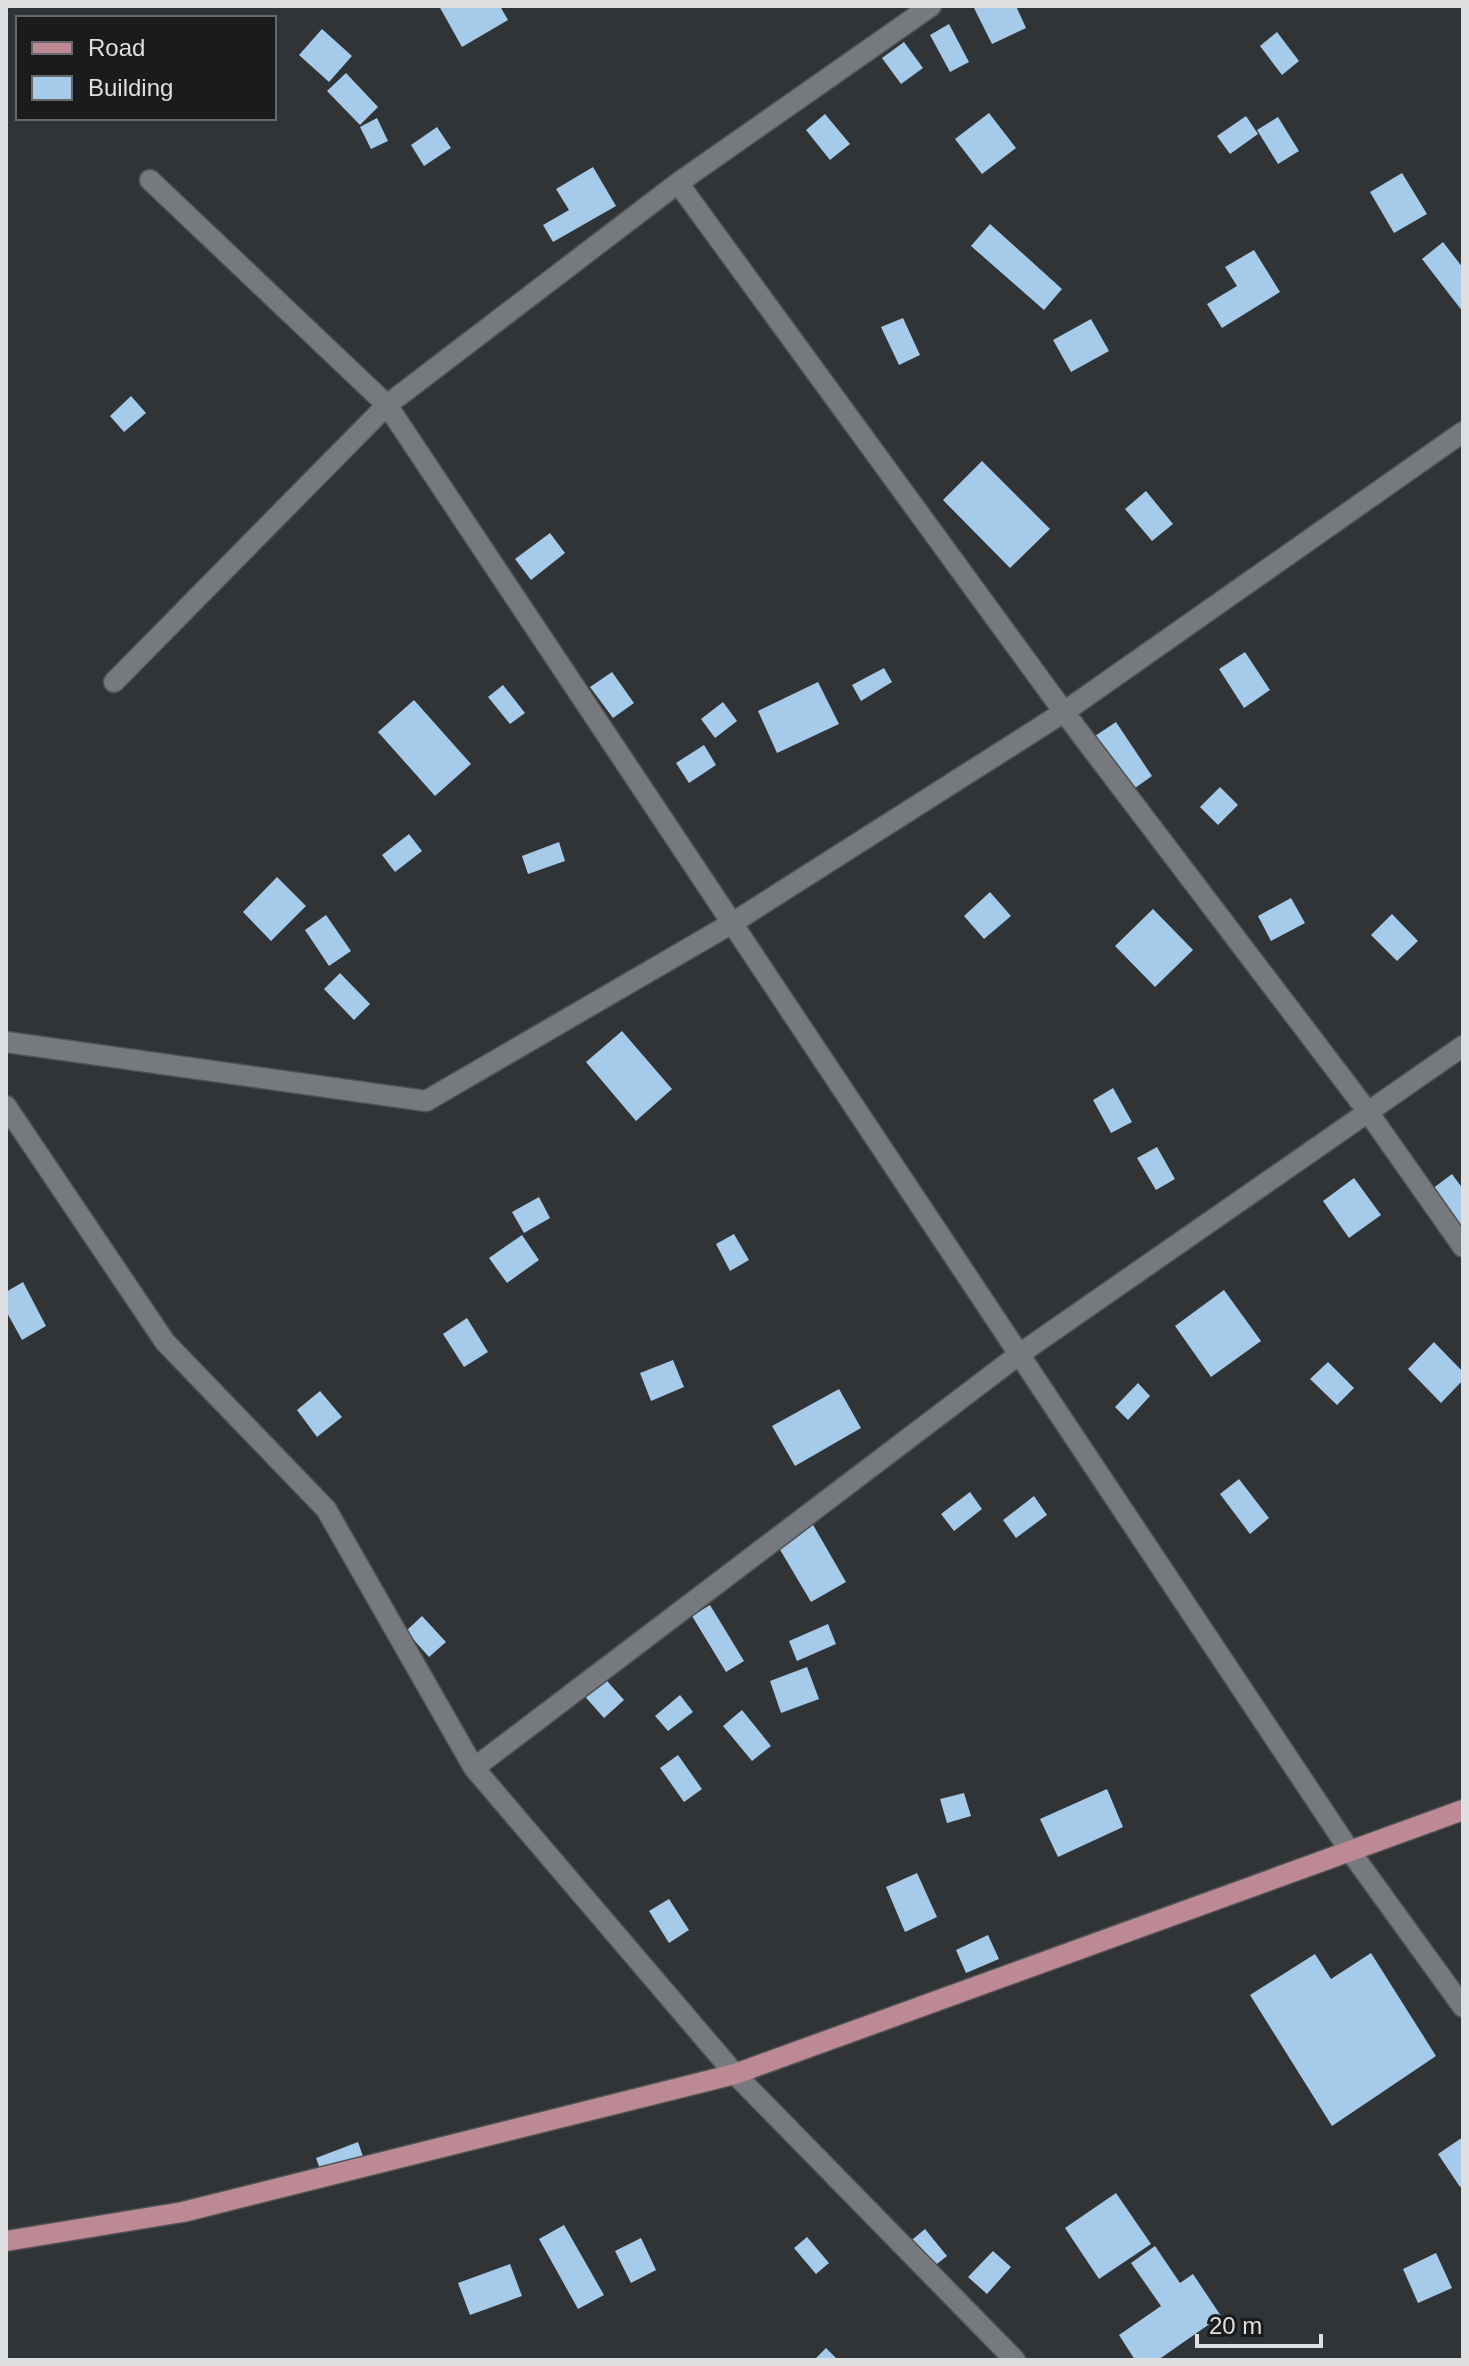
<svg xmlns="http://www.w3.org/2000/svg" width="1469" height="2366" font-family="Arial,sans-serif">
  <rect width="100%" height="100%" fill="#303437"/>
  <path fill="#a5caea" d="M439 6H500L508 20 462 47Z
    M973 6H1016L1026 28 992 44Z
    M949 24 969 62 950 72 930 35Z
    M322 29 352 56 329 82 299 55Z
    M1277 32 1299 61 1282 75 1260 46Z
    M904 42 923 68 901 84 882 58Z
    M346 73 378 107 360 125 327 91Z
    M989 113 1016 148 982 174 955 139Z
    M825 114 850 144 830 160 806 130Z
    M1246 116 1258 134 1230 154 1217 136Z
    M1278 117 1299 151 1278 164 1257 130Z
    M377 118 388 141 371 149 360 127Z
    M437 127 451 148 424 166 411 145Z
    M593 167 616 206 553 242 543 225 569 210 556 189Z
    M1402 173 1427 214 1394 233 1370 192Z
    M990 224 1062 289 1044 310 971 246Z
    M1443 242 1463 268V312L1422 259Z
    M1254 250 1280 292 1222 328 1207 304 1237 286 1225 267Z
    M903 318 920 355 899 365 881 327Z
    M1091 319 1109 351 1071 372 1053 340Z
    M131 396 146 413 124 432 110 416Z
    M982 461 1050 529 1010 568 943 500Z
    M1146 491 1173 524 1152 541 1125 509Z
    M550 533 565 553 531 580 515 559Z
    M1245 652 1270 690 1244 708 1219 669Z
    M884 668 892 682 861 701 852 685Z
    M612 672 634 703 613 718 590 687Z
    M818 682 839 724 777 753 758 711Z
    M503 685 525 713 510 724 488 697Z
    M414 700 471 764 435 796 378 732Z
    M723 702 737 721 715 738 701 719Z
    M1116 722 1152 776 1128 793 1092 738Z
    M704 745 716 765 689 783 676 763Z
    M1220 787 1238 805 1218 825 1200 807Z
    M409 834 422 851 395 872 382 855Z
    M559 842 565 861 528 874 522 856Z
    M277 877 306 906 271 941 243 912Z
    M990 892 1011 916 984 939 964 916Z
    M1291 898 1305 923 1271 941 1258 916Z
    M1153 909 1193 950 1155 987 1115 946Z
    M1392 914 1418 941 1397 961 1371 935Z
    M326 915 351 951 329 966 305 930Z
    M340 973 370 1004 354 1020 324 989Z
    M622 1031 672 1089 636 1121 586 1062Z
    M1113 1088 1132 1122 1111 1133 1093 1100Z
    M1157 1147 1175 1179 1156 1190 1137 1158Z
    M1452 1174 1463 1189V1228L1432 1189Z
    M1354 1178 1381 1215 1349 1238 1323 1201Z
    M539 1197 550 1218 524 1233 512 1212Z
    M734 1234 749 1260 730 1271 716 1244Z
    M522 1235 539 1260 507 1283 489 1258Z
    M23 1282 46 1326 22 1340 6 1311V1292Z
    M1224 1290 1261 1341 1211 1377 1175 1326Z
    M467 1318 488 1352 464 1367 443 1334Z
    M1434 1342 1463 1372V1380L1441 1403 1408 1369Z
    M673 1360 684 1387 651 1401 640 1373Z
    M1328 1362 1354 1388 1337 1405 1310 1379Z
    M1138 1383 1150 1396 1128 1420 1115 1407Z
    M839 1389 861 1428 795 1466 772 1426Z
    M320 1391 342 1417 317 1437 297 1410Z
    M1239 1479 1269 1518 1250 1534 1220 1494Z
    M970 1492 982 1509 954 1531 941 1514Z
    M1034 1496 1047 1515 1016 1538 1003 1520Z
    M812 1523 846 1582 811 1602 776 1543Z
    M710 1605 744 1661 726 1672 692 1616Z
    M422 1616 446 1642 429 1657 406 1631Z
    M828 1624 836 1644 797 1661 789 1641Z
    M807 1667 819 1699 781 1713 770 1681Z
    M600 1673 624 1700 604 1718 580 1691Z
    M680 1695 693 1712 668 1731 655 1716Z
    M742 1710 771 1746 752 1761 723 1726Z
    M678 1755 702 1789 684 1802 660 1768Z
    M1107 1789 1123 1827 1058 1857 1040 1819Z
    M964 1793 971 1816 947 1823 940 1799Z
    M917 1873 937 1917 905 1932 886 1887Z
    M669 1899 689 1930 669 1943 649 1911Z
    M988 1935 999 1959 966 1973 956 1950Z
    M1371 1953 1436 2056 1332 2126 1250 1995 1315 1954 1331 1979Z
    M1463 2137V2185L1460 2187 1438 2154Z
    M358 2142 367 2168 325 2183 316 2158Z
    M1116 2193 1151 2244 1099 2279 1065 2228Z
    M564 2225 604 2295 578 2309 539 2239Z
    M925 2229 947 2256 928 2271 907 2244Z
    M807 2237 829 2263 816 2274 794 2248Z
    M641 2238 656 2270 631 2283 615 2251Z
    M1155 2246 1180 2283 1193 2274 1221 2316 1158 2360H1135L1119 2335 1161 2306 1131 2263Z
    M993 2251 1011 2267 987 2294 968 2277Z
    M1436 2253 1452 2288 1418 2303 1403 2269Z
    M510 2264 522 2296 470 2315 458 2283Z
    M826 2348 838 2360H814Z"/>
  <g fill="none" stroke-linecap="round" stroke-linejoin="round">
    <g stroke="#4f5255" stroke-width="23">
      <path id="street" d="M150 180 387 405 1350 1851 1463 2007
        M1463 432 1064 712 1368 1112 1463 1247
        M114 682 387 405 678 183
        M6 1042 426 1101 734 922 1064 712 678 183 931 6
        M6 1106 165 1342 326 1509 474 1768 735 2074 1015 2360
        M474 1768 1021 1353 1463 1046"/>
    </g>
    <g stroke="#4f5255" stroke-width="23">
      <path id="primary" d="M6 2241 183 2212 735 2074 1463 1810"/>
    </g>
    <use href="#street" stroke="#767a7e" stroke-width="20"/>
    <use href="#primary" stroke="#bc8994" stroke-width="20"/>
  </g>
  <rect width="1469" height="2366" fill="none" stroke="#dddfe1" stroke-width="16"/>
  <rect x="16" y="16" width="260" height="104" fill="#1a1b1d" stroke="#68696b" stroke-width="2"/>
  <rect x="32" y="42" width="40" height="12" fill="#bc8994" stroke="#68696b" stroke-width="2"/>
  <text x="88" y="56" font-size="24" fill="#dddfe1">Road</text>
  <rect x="32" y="76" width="40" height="24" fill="#a5caea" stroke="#68696b" stroke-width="2"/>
  <text x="88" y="96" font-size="24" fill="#dddfe1">Building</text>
  <path d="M1197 2334v12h124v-12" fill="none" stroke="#dddfe1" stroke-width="4"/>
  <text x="1209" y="2334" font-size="24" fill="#dddfe1" stroke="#1a1b1d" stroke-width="6" paint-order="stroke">20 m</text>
</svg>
